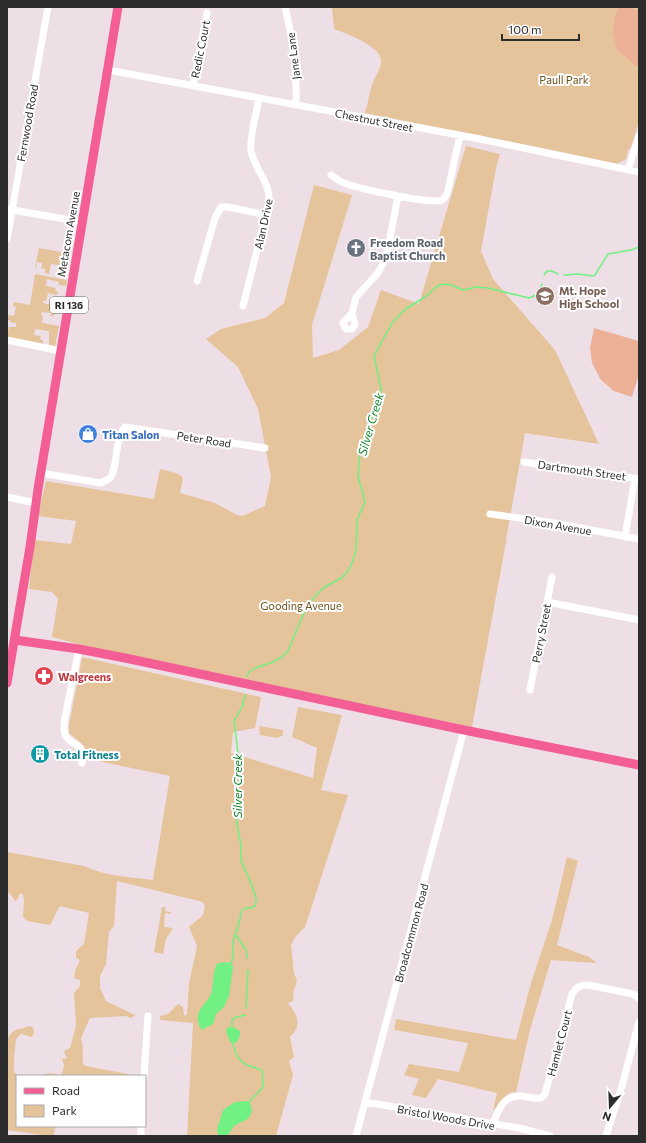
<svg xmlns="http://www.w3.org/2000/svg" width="646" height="1143" font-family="Commissioner,sans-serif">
  <rect width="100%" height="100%" fill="#eedfe7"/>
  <path fill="#e5c39b" d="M332 7H639V121L631 147 628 150 626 159 617 164 557 151 365 113C368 104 369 94 372 85 374 78 380 71 381 62 383 47 346 33 334 29Z
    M466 146 500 154 496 168 481 251 493 279 555 350 599 444 525 433 506 540H507L506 542 472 727 85 646 52 637 58 599 52 592 29 589 34 540 71 544 76 521 38 516 46 481 154 499 160 469 176 473 183 477 180 493 215 503 237 515 242 516 265 506 271 477 258 409 238 367 206 339 221 329 265 318 284 303 314 185 352 195 312 325 313 358 339 350 368 327 381 290 419 304Z
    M39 248 71 254 67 276 58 275 59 272 67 269 59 265 51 264 49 274 45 273V269L41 268 42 266V263L37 262 36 268H35Z
    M35 274 67 280 66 286 59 285V282L47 279 46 286 56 288 55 291H58L57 295 48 293 46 301H43V303L52 305 54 297 56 298 57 306 62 309 61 312H57L53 316H50L51 313 42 312 41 315 43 316 42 323 59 326 55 346 49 345V331L35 329 34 335 41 336 40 339 43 340V344L7 338V332H8L9 327H16V323L10 322V320H7V315L14 316 16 307 13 306 14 302 30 305Z
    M82 657 261 697 255 728 233 732 231 753 313 778 317 748 292 737 298 707 342 715 321 790 348 795 305 927 296 936 291 945 294 973 297 981 293 993 294 997 293 1001 288 1003C297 1015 303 1025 290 1037L294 1057 289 1061 293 1075 276 1136H187L193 1023 160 1020V1016L168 1014 178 1004 183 1007 184 1016 187 1014 189 984 197 946 189 927 203 915 205 906 203 902 117 881 114 926 109 932 106 964 100 976V988L106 1001 135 1015 131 1018 126 1016 90 1018 81 1038C84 1046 82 1055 83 1064L86 1066 138 1076H39C46 1073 52 1072 59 1075L62 1074 64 1065 62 1058 67 1059 64 1051 70 1048 76 1025 74 993 80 986V980L74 978 75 971 80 960 76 958V951L84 944 89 913 60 906C56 912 54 919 50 925L27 921 23 917 24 901 23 894H19L18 899 15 901 11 895 7 891V852L84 866C104 876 131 877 153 880L170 776 88 759C86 743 80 743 69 733V725Z
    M259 726 283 730V735L278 738 260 735Z
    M567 857 578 861 557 945 589 957 597 963 551 960 530 1030 516 1092 509 1093 493 1111 497 1093 438 1079 426 1098 412 1095 419 1079 404 1075 409 1064 459 1072 468 1043 394 1030 396 1019 516 1040 531 983 552 920Z
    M162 907H166L165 911 171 912V914L165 913 164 927 173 928 166 939 163 954 154 952Z
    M28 1026 33 1027 34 1033 32 1037 21 1034 16 1039 14 1059V1072L18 1076 17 1126H55L54 1135H43L7 1130V1062C9 1052 3 1035 16 1030 20 1028 24 1029 28 1026Z"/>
  <path fill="#ecb097" d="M619 7H625L639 11 638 67 617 50 613 31 615 16Z
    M594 328 639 341V374L632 397 614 391 601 380 592 363 590 348Z"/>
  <path fill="#71f183" d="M224 962 231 963 233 967 229 996 224 1007 216 1014 213 1024 202 1030C199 1026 197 1021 198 1016 199 1007 208 1002 211 994 214 984 212 974 217 964Z
    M228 1027 235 1028 240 1031C241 1035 238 1042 234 1044L230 1042 226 1031Z
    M245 1101 250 1102 252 1111 249 1118 234 1126 227 1136H219L217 1130 223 1110 235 1102Z"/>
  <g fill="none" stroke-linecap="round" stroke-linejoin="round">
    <path stroke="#71f183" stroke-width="1.5" d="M544 275 547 271H552L558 274
      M564 275 578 274 593 276 595 275 608 254 631 250 639 247
      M247 676 249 672 255 668 273 662 282 657 288 651 303 615 310 602 323 588 341 578 349 570 353 560 356 550 357 520 365 502 358 476 360 451 365 434 380 398 381 389 374 356 392 323 404 310 425 297 436 287 443 284 451 285 463 290 477 287 488 288 529 298 538 294 542 284
      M236 935 246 950 247 958
      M231 963 233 957V942L240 919 241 912 245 908H251L255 906 256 903V898L251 883 241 861V846L235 812V797L239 784 240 769 234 721 242 707 245 695
      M246 1008 248 970
      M232 1028V1020L234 1018 245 1015
      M233 1041C234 1053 238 1062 250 1066 254 1068 258 1067 262 1071L263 1087 249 1102"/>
    <path stroke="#fff" stroke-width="7" d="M285 7C293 39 297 72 296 105
      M108 70 475 138 639 172
      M193 86 207 13
      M628 170 639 136
      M331 175C335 178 339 181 344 183 357 188 432 205 442 200 446 198 447 194 448 190L460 135
      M7 209 82 222
      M7 239 48 7
      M197 281 215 218 221 207H228L267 215
      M243 306 269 203C271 183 255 170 251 151 249 137 257 112 259 98
      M352 313 356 297 377 274 383 264 388 248 398 196
      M352 313 355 325 352 329H346L344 326 343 323Z
      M7 340 61 351
      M524 462 639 479
      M41 473 101 483C104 481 108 480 110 478 118 469 114 440 125 427L265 448
      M7 497 36 503
      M490 514 554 523 639 539
      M625 537 635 478
      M547 602 639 620
      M79 649 65 717C64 723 63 729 65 734 70 748 85 739 82 763
      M530 690 552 577
      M144 1076 148 1016
      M365 1102 519 1128 550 1136
      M492 1125C499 1110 502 1095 522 1096 528 1097 535 1099 541 1098L545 1094 572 994C576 987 580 985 588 985L633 994 639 998
      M141 1136V1126
      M356 1136 464 730
      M606 1136 622 1086 639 1022"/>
    <path stroke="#f35f94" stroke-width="9" d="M15 640 79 649 130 659 464 730 639 765
      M7 683 30 547 38 489 118 7"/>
  </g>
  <defs>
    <g id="church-disc" transform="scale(1)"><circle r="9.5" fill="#6b7280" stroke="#fff"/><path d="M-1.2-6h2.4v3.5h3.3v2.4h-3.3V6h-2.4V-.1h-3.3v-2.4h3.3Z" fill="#fff"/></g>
    <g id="school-disc" transform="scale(1)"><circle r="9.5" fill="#8d6e63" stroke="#fff"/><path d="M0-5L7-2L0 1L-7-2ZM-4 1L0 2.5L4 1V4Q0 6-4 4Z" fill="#fff"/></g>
    <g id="shop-disc" transform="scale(1)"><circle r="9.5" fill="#3f7fe0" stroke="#fff"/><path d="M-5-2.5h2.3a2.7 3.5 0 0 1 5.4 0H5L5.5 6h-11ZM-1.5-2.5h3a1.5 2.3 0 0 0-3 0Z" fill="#fff"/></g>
    <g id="pharmacy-disc" transform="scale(1)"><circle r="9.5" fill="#e0444e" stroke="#fff"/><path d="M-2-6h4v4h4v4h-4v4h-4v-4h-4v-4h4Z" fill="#fff"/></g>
    <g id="building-disc" transform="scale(1)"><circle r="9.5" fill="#0f9aa8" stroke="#fff"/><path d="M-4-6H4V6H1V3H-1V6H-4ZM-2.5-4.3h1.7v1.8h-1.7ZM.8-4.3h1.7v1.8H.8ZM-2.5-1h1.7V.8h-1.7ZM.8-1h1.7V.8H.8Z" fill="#fff"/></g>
  </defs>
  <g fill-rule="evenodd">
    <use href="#church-disc" x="356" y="248"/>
    <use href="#school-disc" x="545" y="296"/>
    <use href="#shop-disc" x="88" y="434"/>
    <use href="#pharmacy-disc" x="44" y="676"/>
    <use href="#building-disc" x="40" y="754"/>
  </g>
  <g text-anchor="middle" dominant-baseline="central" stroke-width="4" stroke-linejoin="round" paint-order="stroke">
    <rect fill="#fff" stroke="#6b6b6b" stroke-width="1" x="50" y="297" width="38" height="16" rx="3"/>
    <g font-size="10" font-weight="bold" fill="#2c2c2c">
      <text x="69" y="305">RI 136</text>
    </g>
    <g font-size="11" fill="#2c2c2c" stroke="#fff">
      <text transform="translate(200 49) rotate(-79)">Redic Court</text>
      <text transform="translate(293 56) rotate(-97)">Jane Lane</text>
      <text transform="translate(374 120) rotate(11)">Chestnut Street</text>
      <text transform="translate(27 123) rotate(-80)">Fernwood Road</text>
      <text transform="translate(263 224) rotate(-78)">Alan Drive</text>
      <text transform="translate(68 234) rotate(-80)">Metacom Avenue</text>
      <text transform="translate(204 439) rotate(9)">Peter Road</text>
      <text transform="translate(582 470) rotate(8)">Dartmouth Street</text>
      <text transform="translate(558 525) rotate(10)">Dixon Avenue</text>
      <text transform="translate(541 633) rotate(-79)">Perry Street</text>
      <text transform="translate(411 933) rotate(-75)">Broadcommon Road</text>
      <text transform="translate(559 1043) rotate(-75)">Hamlet Court</text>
      <text transform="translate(446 1117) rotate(10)">Bristol Woods Drive</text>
    </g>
    <g font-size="11" fill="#6c511a" stroke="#fff">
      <text x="564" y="79">Paull Park</text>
      <text x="301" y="605">Gooding Avenue</text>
    </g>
    <g font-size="11" font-weight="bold" fill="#5b616d" stroke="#fff" text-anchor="start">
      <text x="370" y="242">Freedom Road<tspan x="370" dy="13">Baptist Church</tspan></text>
    </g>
    <g font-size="11" font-weight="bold" fill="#785e54" stroke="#fff" text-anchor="start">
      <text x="559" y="290">Mt. Hope<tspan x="559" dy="13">High School</tspan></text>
    </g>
    <g font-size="11" font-weight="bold" fill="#366cbe" stroke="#fff" text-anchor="start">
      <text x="102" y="434">Titan Salon</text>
    </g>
    <g font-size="11" font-weight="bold" fill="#be3a42" stroke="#fff" text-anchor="start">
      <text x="58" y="676">Walgreens</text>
    </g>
    <g font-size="11" font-weight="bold" fill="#0d838f" stroke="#fff" text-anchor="start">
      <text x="54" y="754">Total Fitness</text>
    </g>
    <g font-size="12" font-style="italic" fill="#0c8527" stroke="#fff">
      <text transform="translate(370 424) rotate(-74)">Silver Creek</text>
      <text transform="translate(237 786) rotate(-90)">Silver Creek</text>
    </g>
  </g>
  <rect width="646" height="1143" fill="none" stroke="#2c2c2c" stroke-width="16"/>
  <rect x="16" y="1075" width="130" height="52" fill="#ffffff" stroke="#ababab"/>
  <rect x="24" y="1088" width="20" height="6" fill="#f35f94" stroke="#ababab"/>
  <text x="52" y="1095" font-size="12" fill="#2c2c2c">Road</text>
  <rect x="24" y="1105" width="20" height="12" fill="#e5c39b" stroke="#ababab"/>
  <text x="52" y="1115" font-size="12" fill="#2c2c2c">Park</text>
  <g transform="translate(610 1107) rotate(199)" stroke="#ffffff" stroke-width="3" paint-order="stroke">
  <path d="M0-3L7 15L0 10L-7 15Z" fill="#2c2c2c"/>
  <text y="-6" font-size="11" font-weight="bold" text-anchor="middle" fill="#2c2c2c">N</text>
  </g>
  <path d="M502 34v6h77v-6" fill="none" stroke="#2c2c2c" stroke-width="2"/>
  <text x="508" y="34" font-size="12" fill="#2c2c2c" stroke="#ffffff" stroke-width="3" paint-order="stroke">100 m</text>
</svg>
